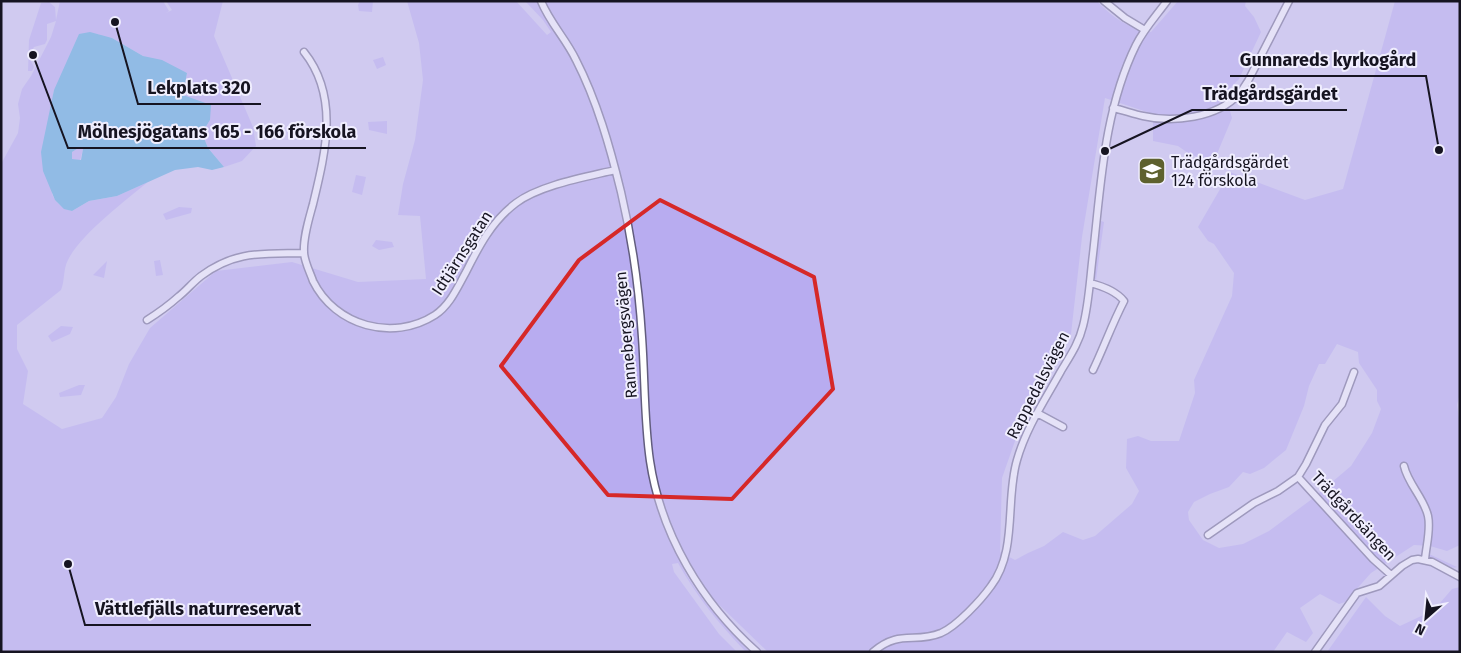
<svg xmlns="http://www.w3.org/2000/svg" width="1461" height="653" font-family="'Fira Sans',sans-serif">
  <rect width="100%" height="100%" fill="#d0caf0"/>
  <path fill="#b8acf0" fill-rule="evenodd" d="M60 1H163L169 11 166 13 172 10 166 1H223L214 36 253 127 256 146 242 161 224 167 208 148 202 133 210 120 183 95 187 73 143 56 112 38 104 37 98 34 54 90 51 109 52 194C56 203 62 208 72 211L89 201 117 196 148 182C126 200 80 235 68 260 63 269 65 281 61 290L17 325V349L28 371 23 404 62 429 102 418 116 397 129 364 150 328 216 271 292 262 358 282 426 279 420 216 398 215 403 184 415 140 423 80 419 43 407 1H516L547 35 551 32 543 20 525 1H1097C1113 18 1128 28 1151 32L1178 1H1246L1245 6 1254 17 1261 32 1239 79 1225 93 1232 118 1214 161 1191 155 1178 146 1153 141V114L1105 98 1082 237 1071 334 1043 381 1029 408 1015 441 1002 478 1000 552 1015 560 1028 553 1044 546 1063 532 1083 540 1095 536 1132 504 1139 491 1126 468 1127 439 1138 436 1151 441H1179L1195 393 1194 380 1232 296 1234 273 1214 244 1208 241 1198 227 1230 172 1305 200 1343 189 1395 1H1460V393L1457 405 1460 425V545L1447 551 1430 546 1414 545 1371 573 1345 602 1339 604 1320 594 1300 608 1313 633 1306 642 1287 632 1273 652H768L712 598 690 563 681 564C697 597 724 625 750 652H746C719 624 697 597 678 563L672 564 674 572 719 634 737 652H1V164L18 133 20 118 18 104 22 89 31 76 51 37 56 21 47 24V40L45 44 34 47 31 53V61L34 67 32 71H28L29 40 41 3 49 2 55 7 56 20ZM1337 344 1358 352 1359 363 1377 390V401L1381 409 1372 433 1351 466 1312 499 1269 531 1243 544 1219 548 1203 540 1189 520 1188 512 1194 502 1210 494 1229 487 1243 472 1250 474 1264 468 1286 450 1304 406 1309 386 1319 364H1325Z
    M360 1H373L372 12 359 11 358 5Z
    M383 57 386 65 377 69 373 60Z
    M387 121V134L369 130 368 122Z
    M80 147 83 149 80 161 72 159V152Z
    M356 175 366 177 362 195 352 192Z
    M179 207 192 208 191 213 166 220 163 214Z
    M1101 221 1104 222 1096 280 1094 277Z
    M376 240 392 242 394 247 379 250 372 246Z
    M160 260 163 275 156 276 154 261Z
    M107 261 104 278 93 275Z
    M61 326 73 327 70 334 52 342 48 336Z
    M79 385H85L81 395 60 397 59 393Z
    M1429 554 1457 567C1449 570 1437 562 1430 557Z
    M1460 587V652H1327L1366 597 1385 616 1400 626 1434 610 1452 589Z"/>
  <path fill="#45a8d7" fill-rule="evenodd" d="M90 32 112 38 143 56 162 60 187 73 183 95 211 105 210 120 202 133 208 148 224 167 212 170 198 167 175 170 117 196 89 201 72 211 64 209 55 200 43 171 41 152 54 90 79 34ZM80 147 83 149 81 160 72 159V152Z"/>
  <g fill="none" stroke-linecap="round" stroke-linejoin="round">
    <g stroke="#625d7e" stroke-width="9">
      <path id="street" d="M541 1C550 23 566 39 576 60 597 101 610 147 621 192 632 239 639 288 642 337 645 378 644 420 650 461 661 535 702 603 757 652
        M1104 1 1125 18 1145 30
        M304 52C340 97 325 154 313 204 309 219 303 237 304 252 304 261 310 272 313 281 335 326 393 342 435 315 450 305 457 288 466 272 479 246 492 221 516 203 540 185 586 177 615 170
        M1113 108C1123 110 1133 114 1143 116 1173 123 1217 118 1239 94 1243 90 1245 85 1248 81L1289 1
        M1090 283C1102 286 1116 291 1124 301 1112 324 1104 347 1093 370
        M147 320C158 313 168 306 178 297 186 291 193 282 201 276 236 250 263 254 304 253
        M1037 413 1063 427
        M1404 466C1408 484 1424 498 1428 516 1431 530 1426 546 1425 560
        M1298 477 1373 559 1391 575
        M1208 535 1254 503 1278 491 1298 477 1306 464 1325 425 1342 404 1354 372
        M873 652C900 629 914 644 941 633 957 626 981 600 991 586 1018 550 1005 500 1017 460 1026 428 1045 400 1061 371 1070 356 1079 343 1083 326 1089 303 1090 278 1093 254 1101 184 1104 110 1136 45 1144 29 1156 16 1167 1
        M1315 652 1357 593 1379 586 1402 566 1412 560 1418 559 1432 562 1460 577"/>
    </g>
    <use href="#street" stroke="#fff" stroke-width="6"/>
  </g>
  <path d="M0 0H1461V653H0ZM660 200 814 277 833 389 732 499 608 495 501 366 579 260Z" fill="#d0caf0" fill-opacity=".55" fill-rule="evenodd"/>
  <path fill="none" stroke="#d62828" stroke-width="4" stroke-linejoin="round" d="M660 200 814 277 833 389 732 499 608 495 501 366 579 260Z"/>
  <defs>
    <g id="school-square" transform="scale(1.4375)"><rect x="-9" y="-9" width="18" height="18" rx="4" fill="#5e612e" stroke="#f0eefe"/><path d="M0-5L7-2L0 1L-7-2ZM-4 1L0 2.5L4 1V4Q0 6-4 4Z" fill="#fff"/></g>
  </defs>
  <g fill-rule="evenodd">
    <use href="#school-square" x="1152" y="171"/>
  </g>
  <g text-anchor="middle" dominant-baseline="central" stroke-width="4" stroke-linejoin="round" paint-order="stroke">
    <g font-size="16" fill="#161421" stroke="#f0eefe" text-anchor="start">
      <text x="1171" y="162">Trädgårdsgärdet<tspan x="1171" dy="18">124 förskola</tspan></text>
    </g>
    <g font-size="16" fill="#161421" stroke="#f0eefe">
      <text transform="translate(462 253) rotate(-57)">Idtjärnsgatan</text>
      <text transform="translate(626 335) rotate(-95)">Rannebergsvägen</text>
      <text transform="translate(1038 385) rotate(-63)">Rappedalsvägen</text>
      <text transform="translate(1354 516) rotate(47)">Trädgårdsängen</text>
    </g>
  </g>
  <path fill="none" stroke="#161421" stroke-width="2" d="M1439 150L1426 76H1230M115 22L138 104H261M1105 151L1192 110H1347M33 55L68 148H366M68 564L85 625H311"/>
  <g fill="#161421" stroke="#f0eefe" stroke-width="2">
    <circle cx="1439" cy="150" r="5"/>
    <circle cx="115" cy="22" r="5"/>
    <circle cx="1105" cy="151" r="5"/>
    <circle cx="33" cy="55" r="5"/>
    <circle cx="68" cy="564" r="5"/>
  </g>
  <g font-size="18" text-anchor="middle" font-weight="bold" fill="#161421" stroke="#f0eefe" stroke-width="4" stroke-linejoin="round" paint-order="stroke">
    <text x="1328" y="66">Gunnareds kyrkogård</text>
    <text x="199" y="94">Lekplats 320</text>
    <text x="1270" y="100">Trädgårdsgärdet</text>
    <text x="217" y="138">Mölnesjögatans 165 - 166 förskola</text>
    <text x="198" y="615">Vättlefjälls naturreservat</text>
  </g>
  <rect width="1461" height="653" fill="none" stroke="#161421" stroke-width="5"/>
  <g transform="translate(1426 618) rotate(207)" stroke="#f0eefe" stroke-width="4" paint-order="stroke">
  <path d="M0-4L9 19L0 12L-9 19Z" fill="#161421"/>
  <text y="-8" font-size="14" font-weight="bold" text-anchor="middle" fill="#161421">N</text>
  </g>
</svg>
